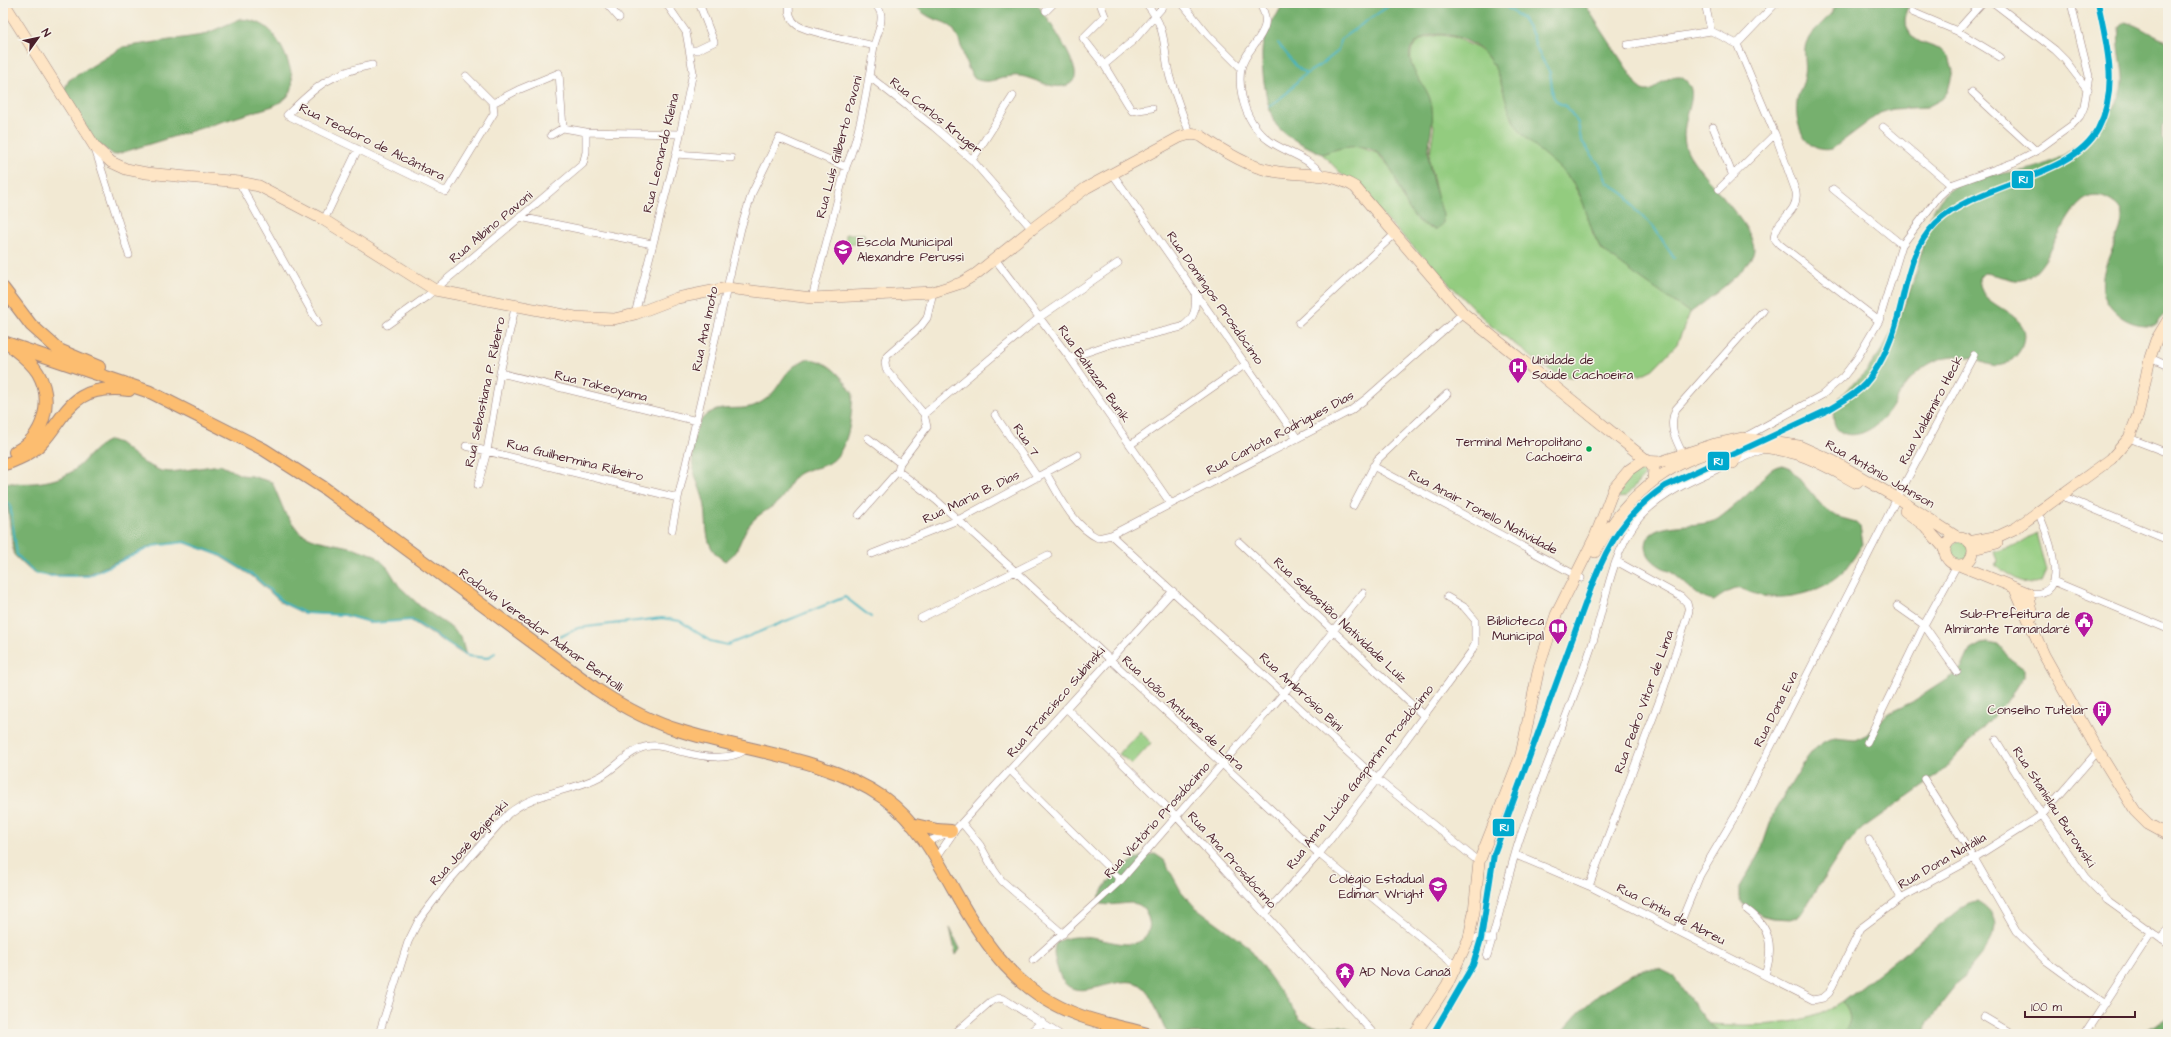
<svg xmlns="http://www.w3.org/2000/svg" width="2171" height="1037" font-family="'Architects Daughter',sans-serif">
  <rect width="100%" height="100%" fill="#f7f3e8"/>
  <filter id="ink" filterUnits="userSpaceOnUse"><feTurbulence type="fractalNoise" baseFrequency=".025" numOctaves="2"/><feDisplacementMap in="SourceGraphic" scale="8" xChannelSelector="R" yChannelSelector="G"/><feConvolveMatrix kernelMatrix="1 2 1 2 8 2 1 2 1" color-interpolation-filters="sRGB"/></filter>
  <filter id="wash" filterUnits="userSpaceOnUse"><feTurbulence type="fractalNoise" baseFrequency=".012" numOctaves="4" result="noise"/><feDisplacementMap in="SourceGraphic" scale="16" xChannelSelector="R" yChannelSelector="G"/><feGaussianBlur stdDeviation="0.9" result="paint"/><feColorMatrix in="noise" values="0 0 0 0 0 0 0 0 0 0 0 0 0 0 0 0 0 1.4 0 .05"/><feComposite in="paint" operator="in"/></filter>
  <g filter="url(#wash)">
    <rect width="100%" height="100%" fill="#f2e9d3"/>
    <path fill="#93cc7f" stroke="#6e7655" d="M1441 35 1454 37 1475 47 1485 54 1496 68 1502 82 1513 121 1561 167 1575 187 1587 209 1593 234 1602 250 1690 313 1677 344 1653 369 1641 375 1605 373 1573 377 1562 376 1546 368 1490 325 1322 154 1337 148 1355 146 1377 153 1392 169 1403 198 1429 228 1436 229 1443 224 1429 160 1434 126 1411 63C1408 41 1423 37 1441 35Z
      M846 234H864V244H846Z
      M1641 466 1645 469V475L1625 497 1619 498 1617 492 1637 467Z
      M2036 533 2046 571 2041 582C2027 590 2006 572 1994 565L1997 562 1994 552 2015 546Z
      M1949 552a10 10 0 1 1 20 0a10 10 0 1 1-20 0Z
      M1140 731 1151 743 1132 764 1119 754Z
      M1843 1002C1852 1014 1852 1022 1843 1034H1722L1709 1024C1753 1026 1805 1028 1843 1002Z"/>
    <path fill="#76b06e" stroke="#60684c" d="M911 3H1036C1045 14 1079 64 1075 77 1074 82 1069 85 1064 86 1050 89 1034 78 1020 76 1003 74 993 86 975 79 962 64 964 44 953 29 947 21 936 21 928 16 922 13 917 7 911 3Z
      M1283 3H1584L1640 89C1653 96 1656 83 1668 79 1672 77 1677 77 1681 77 1708 93 1673 122 1688 152 1701 177 1754 225 1754 249 1754 268 1705 301 1690 313 1666 296 1641 280 1618 262 1613 258 1606 254 1602 249 1588 231 1588 206 1575 186 1557 159 1530 150 1515 123 1502 100 1505 76 1485 54 1470 38 1435 25 1416 43 1413 46 1410 49 1410 53 1408 70 1426 85 1430 99 1437 121 1427 138 1429 159 1430 177 1438 197 1443 215V224L1436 229C1382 219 1415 119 1322 154 1307 146 1288 139 1277 126 1267 113 1259 61 1263 44 1266 29 1277 17 1283 3Z
      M1837 3H1911L1906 11 1905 22 1911 36 1920 42 1942 50 1949 57 1953 71 1948 91 1942 99 1927 107 1893 109 1880 113 1832 149C1805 155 1794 124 1797 101 1798 92 1804 84 1805 75 1807 64 1802 51 1807 41 1815 26 1831 19 1837 3Z
      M240 19C250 20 257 21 266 27 279 36 298 76 291 91 288 99 280 102 273 106L114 155 94 141 64 90 69 80 123 47 203 35Z
      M2125 22C2142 26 2152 37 2168 41V118L2162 126V139L2168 145V311L2154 325C2139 326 2127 323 2115 312 2076 275 2143 225 2115 204 2067 167 2058 273 2022 280 2014 282 1995 274 1984 273L1979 278C1980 286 1981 292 1987 298 2001 311 2033 320 2023 345 2019 353 2013 361 2005 364 1993 369 1984 362 1972 358 1950 351 1925 362 1910 380 1892 401 1891 421 1862 433 1855 435 1847 436 1841 432 1837 430 1835 426 1834 422 1829 399 1854 385 1867 370 1875 360 1883 349 1889 337 1899 318 1909 295 1916 273 1925 243 1924 208 1953 188 1971 176 1999 174 2020 171 2055 166 2085 144 2107 117 2137 81 2115 66 2119 27Z
      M806 359C828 359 842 376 853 394 851 415 851 436 838 455 826 472 805 465 794 478 788 484 786 493 781 499 772 509 758 513 750 524 740 536 740 553 725 561 703 548 708 529 705 507 703 493 695 480 693 466 691 449 693 420 711 412 726 405 744 412 758 404 779 393 779 379 793 367 797 364 802 361 806 359Z
      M110 440 119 443 144 463 161 471 171 472 220 465 241 475 251 476 272 482 285 513 300 533 316 540 354 548 375 555 388 568 399 586 421 607 449 626 461 637 466 656 410 620 371 623 343 615 303 613 282 603 252 576 218 555 183 542 151 546 86 575H48L33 573 14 555 7 503 3 498V482C25 485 56 484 74 470 88 459 93 447 110 440Z
      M1783 465 1789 467 1824 508 1838 517 1856 522 1860 526 1863 544C1857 552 1852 562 1846 569 1829 589 1795 599 1770 597 1739 594 1745 578 1714 601 1696 599 1685 580 1669 571 1659 566 1646 559 1646 546 1646 518 1701 530 1718 519 1730 510 1744 498 1755 487 1765 477 1768 467 1783 465Z
      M1988 643 1999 645 2009 658 2024 669V677L2004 705 1939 774 1863 828 1846 844 1801 914 1791 919 1773 918 1761 915 1743 904 1739 898V889L1761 850 1774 812 1807 758 1815 748 1825 741 1834 738 1855 740 1868 734 1887 714 1912 702 1955 674 1962 667 1970 650 1981 644Z
      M1155 854 1164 860 1181 891 1194 906 1247 945 1300 1019C1324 1037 1335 1015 1357 1034H1168C1158 1020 1155 993 1139 984 1114 972 1070 1012 1058 970 1055 961 1052 952 1056 943 1083 925 1124 954 1142 940 1147 936 1151 928 1149 921 1143 892 1121 908 1102 904L1099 897C1109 877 1132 855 1155 854Z
      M1977 902C1988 908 1998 918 1994 932 1990 945 1979 957 1970 968 1956 986 1942 1003 1928 1022L1923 1034H1843C1852 1022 1852 1014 1843 1002L1961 908 1971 903Z
      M950 928 960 949 956 955Z
      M1644 969H1660L1672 975 1709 1024 1722 1034H1560C1583 1005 1609 983 1644 969Z
      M2168 1018V1034H2139Z"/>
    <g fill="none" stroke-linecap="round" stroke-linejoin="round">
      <path stroke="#45b3c0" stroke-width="2" d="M1500 3 1522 18 1533 35 1536 48 1550 73 1553 96 1557 102 1567 107 1578 123 1581 140 1600 166 1607 182 1626 195 1635 210 1653 226 1674 258
        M1278 43 1296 66 1306 74
        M1269 107 1288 92 1301 77 1322 64 1337 52 1342 38 1393 3
        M3 501 10 504 17 555 35 573 50 576H88L153 546 185 542 220 555 254 576 284 603 305 613 345 615 373 623 412 620 468 656 487 658 495 653
        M560 637 578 628 662 618 680 621 710 641 727 645 845 597 871 617"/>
    </g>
  </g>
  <g filter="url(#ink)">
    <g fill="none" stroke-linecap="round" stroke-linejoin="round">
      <g stroke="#9e847f" stroke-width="8">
        <path id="minor" d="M606 3 619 18
          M790 3C788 11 790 20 797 25 806 32 860 42 874 46
          M1100 3 1105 16 1083 38 1104 65 1135 39 1161 9 1163 3
          M1146 3C1169 31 1162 47 1170 78 1176 97 1183 116 1190 134
          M1182 3 1208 35 1241 68
          M1259 3C1279 32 1246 44 1241 69 1238 85 1243 108 1252 122 1271 153 1300 149 1322 174
          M1705 3 1711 31 1737 44 1775 134 1796 192C1799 214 1776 218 1774 238L1779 244 1879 321
          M1994 3 2055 50 2065 60 2088 90
          M1046 11 1054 3
          M1912 12 1957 31 2000 57
          M1957 31 1982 3
          M1737 44 1776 3
          M1627 45 1711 31
          M690 50H697L714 42 699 3
          M372 65C331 73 316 86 287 115L446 192 494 113 493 103 466 76
          M1104 65 1132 111 1152 108
          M870 77 934 127 972 160 1032 229
          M1972 92 2036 151
          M493 103 518 90 559 73 563 128
          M1713 127 1733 176
          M1883 127 1951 185
          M551 135 563 128 586 132 679 134
          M95 149 129 255
          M676 154 731 158
          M972 160 1013 96
          M1112 173 1297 438
          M239 182 318 323
          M1719 189 1775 134
          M1833 189 1902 245
          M520 217 652 244
          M324 220 358 149
          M995 259 1070 358 1171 504
          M812 298 846 167C862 129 867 87 874 46 876 37 882 26 881 16 881 11 878 7 874 3
          M635 314 676 154 693 72 686 32 666 3
          M1299 323 1396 233
          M387 325 426 297 583 164 586 152V132
          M1070 358 1111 344 1182 327C1196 317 1196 309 1195 292
          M2150 358 2168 366
          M500 373 697 421
          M924 414 1040 317 1118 263
          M995 415 1038 478
          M868 438 900 463
          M1743 438 1822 395 1843 377 1856 360 1879 321 1902 245 1939 196 1951 185 2015 162 2036 151 2072 125 2080 116 2084 107 2089 76 2071 3
          M2129 438 2168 453
          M1130 445 1246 364
          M466 446 678 498
          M1685 458C1677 442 1667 427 1676 409L1763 311
          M1373 466 1581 578
          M898 471 936 500 1016 572 1319 854 1457 967
          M1046 473C1060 496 1073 526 1098 538L1111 535 1350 411 1367 398 1463 313
          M478 485 487 451 500 373 516 304
          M2063 492 2067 498 2168 540
          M1353 506 1377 460 1447 394
          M859 515 898 471 900 463 927 427 924 414 886 369 885 362 887 356 921 326 927 318 933 292
          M672 530 678 498 741 228 752 193 779 138 846 167
          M1111 535 1377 779 1479 862
          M1239 542 1424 716
          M872 554 958 520 1078 455
          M2053 581 2168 629
          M2028 593C2072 600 2049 538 2041 519
          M1897 606 1924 625 1957 672
          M921 618 1048 555
          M1066 708 1176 816 1374 1034
          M1996 740 2042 815 2085 877 2107 900 2168 944
          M1867 742 1924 625 1957 565
          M1011 771 1121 880
          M1924 779 1974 858 2016 931 2045 960 2104 1003
          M962 823 980 845 994 870 1002 881 1063 934
          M1869 840 1901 898
          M926 843 949 832
          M1516 855 1589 886 1813 1000 1823 998 1829 993 1861 928 1901 898 1974 858 2042 815 2098 751
          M936 858 956 829 1173 591
          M1589 886 1662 694 1689 611 1687 603 1681 597 1616 561
          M1746 909C1771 927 1774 947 1765 975
          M1265 914 1319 854 1377 779 1471 652 1475 644V620L1464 607 1447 597
          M1677 931 1700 875 1738 811 1897 498 1974 355
          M1469 938 1493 939
          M2162 940 2168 929
          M1487 956C1499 918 1507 879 1519 841 1541 776 1569 713 1591 648 1605 606 1610 558 1636 522 1663 486 1722 469 1761 450
          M1033 960 1121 880 1284 693 1363 593
          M1984 1017 2013 1034
          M379 1034 408 942 419 920 448 882 508 814C538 790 570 793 601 776 618 767 630 748 650 746 661 744 673 750 683 752 701 757 733 762 747 748
          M954 1034 990 1002 998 998 1004 999 1059 1034
          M1028 1034 1042 1022
          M2085 1034 2151 933"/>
      </g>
      <g stroke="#9e847f" stroke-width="12">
        <path id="secondary" d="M4 3 95 147 111 162 126 169 146 173 239 182 259 186 324 220 435 290 575 317 614 319 635 314 677 298 727 288 812 298 933 292 961 283 976 274 1032 229 1086 188 1180 137C1187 135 1193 133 1201 136 1206 139 1211 143 1216 146 1229 154 1243 162 1257 167 1290 179 1325 168 1355 187L1463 313 1649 462 1654 469 1653 479
          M1733 449 1737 456 1733 463
          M1905 511 1925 526 1945 549
          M1945 551a14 14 0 1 1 28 0a14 14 0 1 1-28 0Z
          M1969 542 1999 536 2016 528 2111 459 2129 438 2138 415 2150 358 2156 340 2168 320
          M1973 549 1997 543
          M1595 552C1636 476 1710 428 1797 454 1819 461 1838 473 1857 483
          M1961 566 2028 593 2033 616
          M2015 589 2044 655 2098 751 2135 811 2148 824 2168 835
          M1415 1034 1447 985 1469 938 1474 912 1479 862 1521 755 1539 667 1556 615 1595 537 1614 488 1629 470 1642 461 1660 462 1715 444 1742 438 1799 446 1833 461 1897 498 1957 537"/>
      </g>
      <g stroke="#9e847f" stroke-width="14">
        <path id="trunk" d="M3 288 31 325 59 350 99 367
          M3 342 150 392 263 449 324 488 596 689C623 707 650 722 681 731 748 752 825 757 884 798 916 821 936 857 954 890 985 946 1018 994 1081 1016 1103 1024 1126 1028 1147 1034
          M14 349C23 356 32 363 38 373 54 401 44 438 15 452
          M3 464C8 464 13 461 18 459 68 438 54 381 129 390
          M911 824 937 830 951 831"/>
      </g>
      <use href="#minor" stroke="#fff" stroke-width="7"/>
      <use href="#secondary" stroke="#fee5c5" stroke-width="11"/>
      <use href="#trunk" stroke="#fcbd6f" stroke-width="12"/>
      <g stroke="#f7f3e8" stroke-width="9">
        <path id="rail-1" d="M1433 1034 1473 965 1481 939 1494 854 1592 585C1609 542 1626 513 1665 486L1828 410C1841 402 1855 395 1865 384 1880 367 1891 341 1897 320 1907 285 1909 250 1936 223 1979 181 2071 179 2098 129 2119 89 2107 45 2098 3"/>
      </g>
      <use href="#rail-1" stroke="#00a9ce" stroke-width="6"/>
    </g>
  </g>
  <defs>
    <g id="school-pin" transform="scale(1)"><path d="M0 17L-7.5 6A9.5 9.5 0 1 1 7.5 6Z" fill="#b5179e" stroke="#f7f3e8"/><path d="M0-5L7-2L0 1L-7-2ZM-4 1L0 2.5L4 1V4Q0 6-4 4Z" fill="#fff"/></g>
    <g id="hospital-pin" transform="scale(1)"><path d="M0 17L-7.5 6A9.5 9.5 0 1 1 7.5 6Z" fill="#b5179e" stroke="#f7f3e8"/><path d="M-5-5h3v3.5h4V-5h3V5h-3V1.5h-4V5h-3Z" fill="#fff"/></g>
    <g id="civic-pin" transform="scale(1)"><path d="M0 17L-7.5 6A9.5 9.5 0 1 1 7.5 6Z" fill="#b5179e" stroke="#f7f3e8"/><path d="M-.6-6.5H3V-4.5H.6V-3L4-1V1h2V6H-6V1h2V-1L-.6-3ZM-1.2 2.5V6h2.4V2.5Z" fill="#fff"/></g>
    <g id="library-pin" transform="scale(1)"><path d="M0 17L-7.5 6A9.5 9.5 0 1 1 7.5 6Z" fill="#b5179e" stroke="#f7f3e8"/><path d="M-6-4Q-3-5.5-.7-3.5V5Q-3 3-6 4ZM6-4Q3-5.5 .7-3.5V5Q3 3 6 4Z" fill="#fff"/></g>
    <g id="building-pin" transform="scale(1)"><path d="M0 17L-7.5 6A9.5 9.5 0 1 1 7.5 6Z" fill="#b5179e" stroke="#f7f3e8"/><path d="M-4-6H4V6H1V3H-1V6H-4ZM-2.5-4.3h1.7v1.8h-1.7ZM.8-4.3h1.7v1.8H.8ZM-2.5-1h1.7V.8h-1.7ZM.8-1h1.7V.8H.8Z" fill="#fff"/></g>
    <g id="temple-pin" transform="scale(1)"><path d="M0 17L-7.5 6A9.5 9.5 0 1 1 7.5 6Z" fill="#b5179e" stroke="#f7f3e8"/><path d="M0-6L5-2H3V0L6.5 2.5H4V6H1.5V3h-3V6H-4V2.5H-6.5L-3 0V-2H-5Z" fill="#fff"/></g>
  </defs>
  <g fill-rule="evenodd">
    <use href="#school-pin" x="843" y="249"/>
    <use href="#hospital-pin" x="1518" y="367"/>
    <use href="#civic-pin" x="2084" y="621"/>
    <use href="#library-pin" x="1558" y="628"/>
    <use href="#building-pin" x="2102" y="710"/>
    <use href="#school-pin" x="1438" y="886"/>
    <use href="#temple-pin" x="1345" y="972"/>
  </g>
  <circle fill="#00a651" stroke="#f7f3e8" stroke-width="1.5" cx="1589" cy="449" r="3.5"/>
  <g text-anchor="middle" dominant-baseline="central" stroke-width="3" stroke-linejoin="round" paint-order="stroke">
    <g font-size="12" fill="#4a1f2b" stroke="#f7f3e8" text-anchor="end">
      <text x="1582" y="442">Terminal Metropolitano<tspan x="1582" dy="15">Cachoeira</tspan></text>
    </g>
    <g font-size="13" fill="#4a1f2b" stroke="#f7f3e8">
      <text transform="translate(936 116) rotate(39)">Rua Carlos Kruger</text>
      <text transform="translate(372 142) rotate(26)">Rua Teodoro de Alcântara</text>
      <text transform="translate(839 147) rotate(-75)">Rua Luís Gilberto Pavoni</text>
      <text transform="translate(661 153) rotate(-77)">Rua Leonardo Kleina</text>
      <text transform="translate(491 227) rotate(-40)">Rua Albino Pavoni</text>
      <text transform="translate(1215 298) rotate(55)">Rua Domingos Prosdócimo</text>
      <text transform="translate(705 329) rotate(-78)">Rua Ana Imoto</text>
      <text transform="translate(1094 374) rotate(55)">Rua Baltazar Bunik</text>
      <text transform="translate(601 386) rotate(14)">Rua Takeoyama</text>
      <text transform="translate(485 392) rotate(-78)">Rua Sebastiana P. Ribeiro</text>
      <text transform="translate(1931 410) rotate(-62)">Rua Valdemiro Heck</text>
      <text transform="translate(1280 433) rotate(-28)">Rua Carlota Rodrigues Dias</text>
      <text transform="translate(1026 440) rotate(56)">Rua 7</text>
      <text transform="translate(575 460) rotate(14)">Rua Guilhermina Ribeiro</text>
      <text transform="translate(1880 474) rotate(30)">Rua Antônio Johnson</text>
      <text transform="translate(971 497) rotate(-26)">Rua Maria B. Dias</text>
      <text transform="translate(1483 512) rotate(28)">Rua Anair Tonello Natividade</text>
      <text transform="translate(1340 620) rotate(43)">Rua Sebastião Natividade Luiz</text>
      <text transform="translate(541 630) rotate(36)">Rodovia Vereador Admar Bertolli</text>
      <text transform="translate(1301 692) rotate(43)">Rua Ambrósio Bini</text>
      <text transform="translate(1056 702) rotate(-49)">Rua Francisco Subinski</text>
      <text transform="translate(1644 702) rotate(-70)">Rua Pedro Vitor de Lima</text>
      <text transform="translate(1776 709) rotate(-63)">Rua Dona Eva</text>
      <text transform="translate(1183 713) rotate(43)">Rua João Antunes de Lara</text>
      <text transform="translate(1360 777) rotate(-52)">Rua Anna Lúcia Gasparim Prosdócimo</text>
      <text transform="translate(2054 807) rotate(57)">Rua Stanislau Burowski</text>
      <text transform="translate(1157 820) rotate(-48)">Rua Victório Prosdócimo</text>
      <text transform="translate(469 843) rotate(-48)">Rua José Bajerski</text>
      <text transform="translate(1232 860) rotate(48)">Rua Ana Prosdócimo</text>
      <text transform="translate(1942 861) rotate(-30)">Rua Dona Natália</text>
      <text transform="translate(1671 914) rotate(27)">Rua Cíntia de Abreu</text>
    </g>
    <g font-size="13" fill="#4a1f2b" stroke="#f7f3e8" text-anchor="end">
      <text x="857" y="242" text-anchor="start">Escola Municipal<tspan x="857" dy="15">Alexandre Perussi</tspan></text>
      <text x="1532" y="360" text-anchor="start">Unidade de<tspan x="1532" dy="15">Saúde Cachoeira</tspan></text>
      <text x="2070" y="614">Sub-Prefeitura de<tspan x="2070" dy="15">Almirante Tamandaré</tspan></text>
      <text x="1544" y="621">Biblioteca<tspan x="1544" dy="15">Municipal</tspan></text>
      <text x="2088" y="710">Conselho Tutelar</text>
      <text x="1424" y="879">Colégio Estadual<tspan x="1424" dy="15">Edimar Wright</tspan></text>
      <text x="1359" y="972" text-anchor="start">AD Nova Canaã</text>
    </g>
  </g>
  <g stroke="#f7f3e8" stroke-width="1.5">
    <rect x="2011" y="170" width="23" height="19" rx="4" fill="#00a9ce"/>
    <rect x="1707" y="451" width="23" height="20" rx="4" fill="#00a9ce"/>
    <rect x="1492" y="818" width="23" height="19" rx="4" fill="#00a9ce"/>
  </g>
  <g font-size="11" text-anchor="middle" font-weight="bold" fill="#fff">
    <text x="2023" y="183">R1</text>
    <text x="1718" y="465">R1</text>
    <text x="1504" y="831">R1</text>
  </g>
  <rect width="2171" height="1037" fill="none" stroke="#f7f3e8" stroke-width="16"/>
  <g transform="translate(38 38) rotate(57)" stroke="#f7f3e8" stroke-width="3" paint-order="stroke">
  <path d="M0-3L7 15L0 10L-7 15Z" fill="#4a1f2b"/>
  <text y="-6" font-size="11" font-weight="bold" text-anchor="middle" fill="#4a1f2b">N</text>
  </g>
  <path d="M2025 1011v6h110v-6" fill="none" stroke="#4a1f2b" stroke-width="2"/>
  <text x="2031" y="1011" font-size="12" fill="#4a1f2b" stroke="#f7f3e8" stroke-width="3" paint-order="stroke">100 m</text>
</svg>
